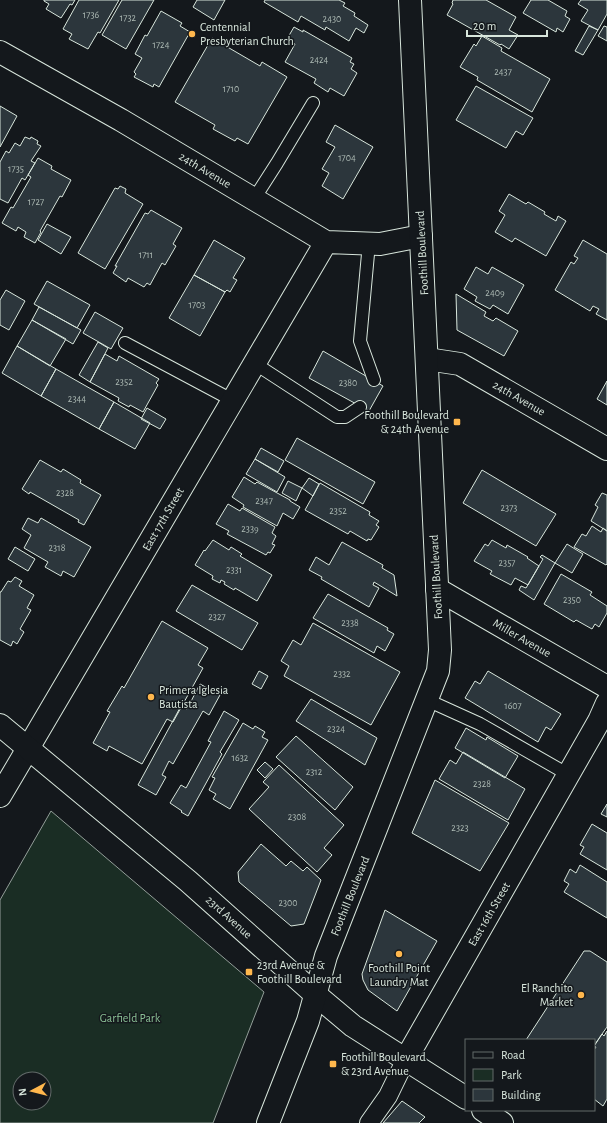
<svg xmlns="http://www.w3.org/2000/svg" width="607" height="1123" font-family="'Alegreya Sans',sans-serif">
  <rect width="100%" height="100%" fill="#14181c"/>
  <path fill="#1a2d24" stroke="#939e99" fill-rule="evenodd" d="M51 811 264 992 213 1123H0V900ZM20 1079H44V1103H20Z"/>
  <path fill="#2c363c" stroke="#d8e6dc" d="M44 0H75L72 5 70 4 61 18 46 9 49 4 44 1Z
    M79 0H119L100 33 98 32 88 49 69 39 72 34 63 29Z
    M122 0H154L126 49 102 35Z
    M197 0H225L214 20 193 7Z
    M265 0H339L345 3 343 6 355 13 354 16 368 25 364 33 356 28 349 41 326 27 325 30 301 16 298 22 264 2Z
    M453 0H486L516 17 509 30 518 35 509 49 501 44 500 45 447 15 453 4 452 3Z
    M531 0H548L567 11 565 16 570 19 563 32 557 28 556 32 523 13Z
    M581 0H607V14L598 30 581 21 588 10 578 4Z
    M161 11 182 23 180 26 190 32 159 87 154 84 153 87 134 77 136 74 134 72 142 58 135 54 145 35 147 36Z
    M589 26 598 30 583 55 575 51Z
    M604 26 607 27V41L598 36Z
    M294 27 303 32V30L352 58 350 62 354 64 351 69 357 73 344 96 330 88 328 92 314 83 316 79 285 62 295 44 287 39Z
    M482 36 502 48 501 51 550 79 532 112 477 80 478 77 460 67 474 44 476 46Z
    M212 38 260 66 262 62 287 77 248 144 237 138 235 141 213 129 215 125 175 102Z
    M476 86 533 118 523 135 516 131 506 148 456 120Z
    M0 106 17 116 0 147Z
    M335 125 373 147 343 199 322 186 329 173 322 169 335 147 326 142Z
    M25 137 30 139 31 137 38 141 37 144 41 146 31 161 35 163 28 175 25 180 22 178 8 203 0 199V162L6 151 9 153 15 143 20 146Z
    M38 158 52 166 51 169 71 180 62 197 60 196 40 231 41 232 35 243 24 237 26 232 18 227 16 231 2 223 11 207 13 208 31 177 28 175Z
    M120 186 126 189 125 193 143 204 105 269 78 253 115 188 118 189Z
    M509 194 526 204 528 202 545 212 544 214 556 221 558 216 566 221 546 256 515 238 512 242 495 232 505 215 499 211Z
    M151 210 182 228 173 244 176 246 165 265 162 263 150 285 147 283 144 287 128 278 126 282 113 273 117 266H115L145 213 148 214Z
    M47 224 71 237 61 254 38 240Z
    M214 240 245 258 233 278 237 280 230 292 227 290 225 292 194 275Z
    M583 240 607 254V320L596 314 599 309 593 306 590 311 555 290 571 262 574 264 578 258 574 256Z
    M476 267 488 274 492 267 524 285 508 314 493 305 490 309 475 301 477 297 464 289Z
    M194 275 225 292 200 336 169 318Z
    M47 281 90 305 77 328 34 304Z
    M6 290 25 301 9 330 0 325V300Z
    M456 294 486 312 484 316 493 321 496 318 518 331 504 356 457 330Z
    M39 307 81 330 73 344 32 320Z
    M95 312 123 328 111 349 83 333Z
    M32 320 66 339 50 366 17 346Z
    M98 342 108 348 90 382 79 375Z
    M17 346 56 369 41 396 2 373Z
    M323 351 383 386 369 411 309 378Z
    M105 354 117 361 119 356 159 379 156 383 158 385 143 412 130 405 129 407 118 401 119 398 90 382Z
    M56 369 114 402 99 429 41 396Z
    M607 381V405L597 399Z
    M114 402 150 423 135 449 99 429Z
    M147 408 166 419 160 429 141 419Z
    M297 438 375 482 363 504 285 460Z
    M261 448 284 461 278 472 255 459Z
    M255 459 285 477 277 492 246 474Z
    M40 460 61 472 63 469 81 480 80 483 101 495 84 525 78 522 79 520 30 492 29 494 22 489Z
    M482 470 556 514 536 546 463 503Z
    M244 477 255 484 257 482 290 500V501L300 507 293 519 283 513 277 526 243 507 244 505 232 497Z
    M309 478 319 484 313 496 302 488Z
    M288 481 302 488 296 501 282 493Z
    M320 483 370 512 369 515 379 521 376 525 379 527 371 540 368 539 367 541 350 531 348 534 305 510Z
    M602 493 607 495V531L591 521 598 507 595 505Z
    M228 504 240 511 242 508 275 527 272 533 276 536 272 544 275 545 270 553 268 552 266 555 227 534 229 531 216 524Z
    M28 518 38 523 41 518 91 547 74 577 63 571 61 576 45 567 48 562 24 548 31 535 22 529Z
    M592 526 601 532 603 528 607 531V564L606 565 574 547 582 534 586 536Z
    M213 540 229 550 231 547 242 554 240 556 272 575 257 601 235 588 234 590 224 584 225 582 221 580 220 583 212 579 213 576 195 565 204 550 205 551Z
    M492 540 506 548 507 545 528 557 527 558 539 566 528 585 515 578 511 585 490 574 492 571 474 561 485 544 488 546Z
    M342 542 383 565 382 568 394 575 397 596 374 582 373 585 379 588 369 607 321 579 322 577 309 570 316 557 329 565Z
    M567 544 583 554 572 573 555 563Z
    M15 547 35 559 28 571 8 559Z
    M542 555 555 563 534 600 519 590 521 586 526 588 543 559 540 557Z
    M561 574 592 592 590 595 607 606V613L599 627 595 624 592 629 576 620 574 622 544 604Z
    M15 577 22 581 19 586 34 595 27 608 31 610 20 629 24 632 17 644 13 641 11 646 0 640V592H1L8 581 11 582Z
    M192 585 258 623 242 650 176 611Z
    M328 594 388 628 387 630 394 634 385 651 377 646 374 653 313 618Z
    M162 621 208 648 198 665 203 668 173 722 167 719 142 764 109 746 107 751 93 743 110 712 107 711 122 686 124 688Z
    M313 623 400 672 371 725 284 676 289 666 281 661 293 640 301 645Z
    M259 671 268 676 261 689 252 684Z
    M488 671 561 714 551 730 546 727 538 742 465 698 475 681 480 684Z
    M200 684 220 695 209 715 203 711 173 764 169 761 162 775 166 777 156 795 138 785 181 706 187 709Z
    M311 699 377 738 365 765 296 721Z
    M224 711 239 720 220 752 222 754 188 816 181 812 182 811 170 803 181 785 186 788 211 742 208 741Z
    M243 723 253 729 255 726 265 732 262 737 268 740 230 809 213 799 216 794 209 790 215 778 212 777Z
    M466 728 486 740 487 737 518 756 505 778 455 748Z
    M296 736 353 787 335 810 276 757Z
    M463 752 525 789 508 820 439 779 450 760 456 764Z
    M265 762 273 769 265 778 257 770Z
    M279 765 344 825 324 848 332 855 317 872 249 809 269 787 263 782Z
    M435 780 509 823 480 871 412 833Z
    M607 804V817L601 814Z
    M592 824 607 833V870L580 854 584 847 580 845Z
    M261 844 286 866 291 861 303 871 307 867 321 880 304 924 291 926 239 882 238 872Z
    M580 865 607 882V918L564 892 569 884 564 881 570 869 576 873Z
    M385 910 437 941 397 1011 368 990 363 980 362 974Z
    M584 951H590L607 962V1027L602 1034 594 1046V1040H526Z
    M607 1031V1099L603 1106 594 1099V1050L596 1047 594 1046 602 1034 604 1036Z
    M402 1101 425 1117 419 1123H383Z"/>
  <g fill="none" stroke-linecap="round" stroke-linejoin="round">
    <g stroke="#d8e6dc" stroke-width="14">
      <path id="service" d="M254 199 277 163 313 103
        M369 243 360 341 374 380
        M125 343 232 400
        M254 363 337 417H345L360 407
        M427 700 480 724 569 775"/>
    </g>
    <g stroke="#d8e6dc" stroke-width="20">
      <path id="pedestrian" d="M369 1123 388 1096 406 1059"/>
    </g>
    <g stroke="#d8e6dc" stroke-width="24">
      <path id="minor" d="M0 52 121 120 326 242 380 244 421 236
        M427 359 460 364 607 449
        M437 589 607 687
        M0 796 326 242
        M406 1059 599 721 607 703"/>
    </g>
    <g stroke="#d8e6dc" stroke-width="24">
      <path id="tertiary" d="M0 725 188 881 316 995 353 1026 466 1098
        M483 1110 502 1123"/>
    </g>
    <g stroke="#d8e6dc" stroke-width="24">
      <path id="secondary" d="M268 1123 308 1021 326 956 438 671 440 650 410 0"/>
    </g>
    <use href="#service" stroke="#14181c" stroke-width="12"/>
    <use href="#pedestrian" stroke="#14181c" stroke-width="18"/>
    <use href="#minor" stroke="#14181c" stroke-width="22"/>
    <use href="#tertiary" stroke="#14181c" stroke-width="22"/>
    <use href="#secondary" stroke="#14181c" stroke-width="22"/>
  </g>
  <g fill="#ffb74d" stroke="#14181c" stroke-width="1.5">
    <circle cx="192" cy="34" r="4"/>
    <rect x="453" y="418" width="8" height="8" rx="2"/>
    <circle cx="151" cy="697" r="4"/>
    <circle cx="399" cy="954" r="4"/>
    <rect x="245" y="968" width="8" height="8" rx="2"/>
    <circle cx="581" cy="995" r="4"/>
    <rect x="329" y="1060" width="8" height="8" rx="2"/>
  </g>
  <g text-anchor="middle" dominant-baseline="central" stroke-width="3" stroke-linejoin="round" paint-order="stroke">
    <g font-size="10" fill="#adbab4">
      <text x="91" y="15">1736</text>
      <text x="128" y="18">1732</text>
      <text x="332" y="19">2430</text>
      <text x="161" y="45">1724</text>
      <text x="319" y="60">2424</text>
      <text x="503" y="72">2437</text>
      <text x="231" y="89">1710</text>
      <text x="347" y="158">1704</text>
      <text x="16" y="169">1735</text>
      <text x="36" y="202">1727</text>
      <text x="146" y="255">1711</text>
      <text x="495" y="293">2409</text>
      <text x="197" y="305">1703</text>
      <text x="124" y="382">2352</text>
      <text x="348" y="383">2380</text>
      <text x="77" y="399">2344</text>
      <text x="65" y="493">2328</text>
      <text x="264" y="501">2347</text>
      <text x="509" y="508">2373</text>
      <text x="338" y="511">2352</text>
      <text x="250" y="529">2339</text>
      <text x="57" y="548">2318</text>
      <text x="507" y="563">2357</text>
      <text x="234" y="570">2331</text>
      <text x="572" y="600">2350</text>
      <text x="217" y="617">2327</text>
      <text x="350" y="623">2338</text>
      <text x="342" y="674">2332</text>
      <text x="513" y="706">1607</text>
      <text x="336" y="729">2324</text>
      <text x="240" y="758">1632</text>
      <text x="314" y="772">2312</text>
      <text x="482" y="784">2328</text>
      <text x="297" y="817">2308</text>
      <text x="460" y="828">2323</text>
      <text x="288" y="903">2300</text>
    </g>
    <g font-size="12" fill="#d8e6dc" stroke="#14181c" text-anchor="start">
      <text x="200" y="27">Centennial<tspan x="200" dy="14">Presbyterian Church</tspan></text>
      <text x="449" y="415" text-anchor="end">Foothill Boulevard<tspan x="449" dy="14">&amp; 24th Avenue</tspan></text>
      <text x="159" y="690">Primera Iglesia<tspan x="159" dy="14">Bautista</tspan></text>
      <text x="257" y="965">23rd Avenue &amp;<tspan x="257" dy="14">Foothill Boulevard</tspan></text>
      <text x="399" y="968" text-anchor="middle">Foothill Point<tspan x="399" dy="14">Laundry Mat</tspan></text>
      <text x="573" y="988" text-anchor="end">El Ranchito<tspan x="573" dy="14">Market</tspan></text>
      <text x="341" y="1057">Foothill Boulevard<tspan x="341" dy="14">&amp; 23rd Avenue</tspan></text>
    </g>
    <g font-size="12" fill="#d8e6dc" stroke="#14181c">
      <text transform="translate(205 170) rotate(31)">24th Avenue</text>
      <text transform="translate(422 253) rotate(-93)">Foothill Boulevard</text>
      <text transform="translate(519 398) rotate(30)">24th Avenue</text>
      <text transform="translate(163 519) rotate(-60)">East 17th Street</text>
      <text transform="translate(436 577) rotate(-93)">Foothill Boulevard</text>
      <text transform="translate(522 638) rotate(30)">Miller Avenue</text>
      <text transform="translate(350 896) rotate(-68)">Foothill Boulevard</text>
      <text transform="translate(489 914) rotate(-60)">East 16th Street</text>
      <text transform="translate(229 917) rotate(42)">23rd Avenue</text>
    </g>
    <g font-size="12" fill="#8ac095" stroke="#14181c">
      <text x="130" y="1018">Garfield Park</text>
    </g>
  </g>
  <rect x="465" y="1039" width="130" height="72" fill="#14181c" stroke="#626a69"/>
  <rect x="473" y="1052" width="20" height="6" fill="#14181c" stroke="#626a69"/>
  <text x="501" y="1059" font-size="12" fill="#d8e6dc">Road</text>
  <rect x="473" y="1069" width="20" height="12" fill="#1a2d24" stroke="#626a69"/>
  <text x="501" y="1079" font-size="12" fill="#d8e6dc">Park</text>
  <rect x="473" y="1089" width="20" height="12" fill="#2c363c" stroke="#626a69"/>
  <text x="501" y="1099" font-size="12" fill="#d8e6dc">Building</text>
  <g transform="translate(32 1091) rotate(263)"><circle r="19" fill="#14181c" stroke="#626a69"/>
  <path d="M0-3L7 15L0 10L-7 15Z" fill="#ffb74d"/>
  <text y="-6" font-size="11" font-weight="bold" text-anchor="middle" fill="#d8e6dc">N</text>
  </g>
  <path d="M467 30v6h80v-6" fill="none" stroke="#d8e6dc" stroke-width="2"/>
  <text x="473" y="30" font-size="12" fill="#d8e6dc" stroke="#14181c" stroke-width="3" paint-order="stroke">20 m</text>
</svg>
